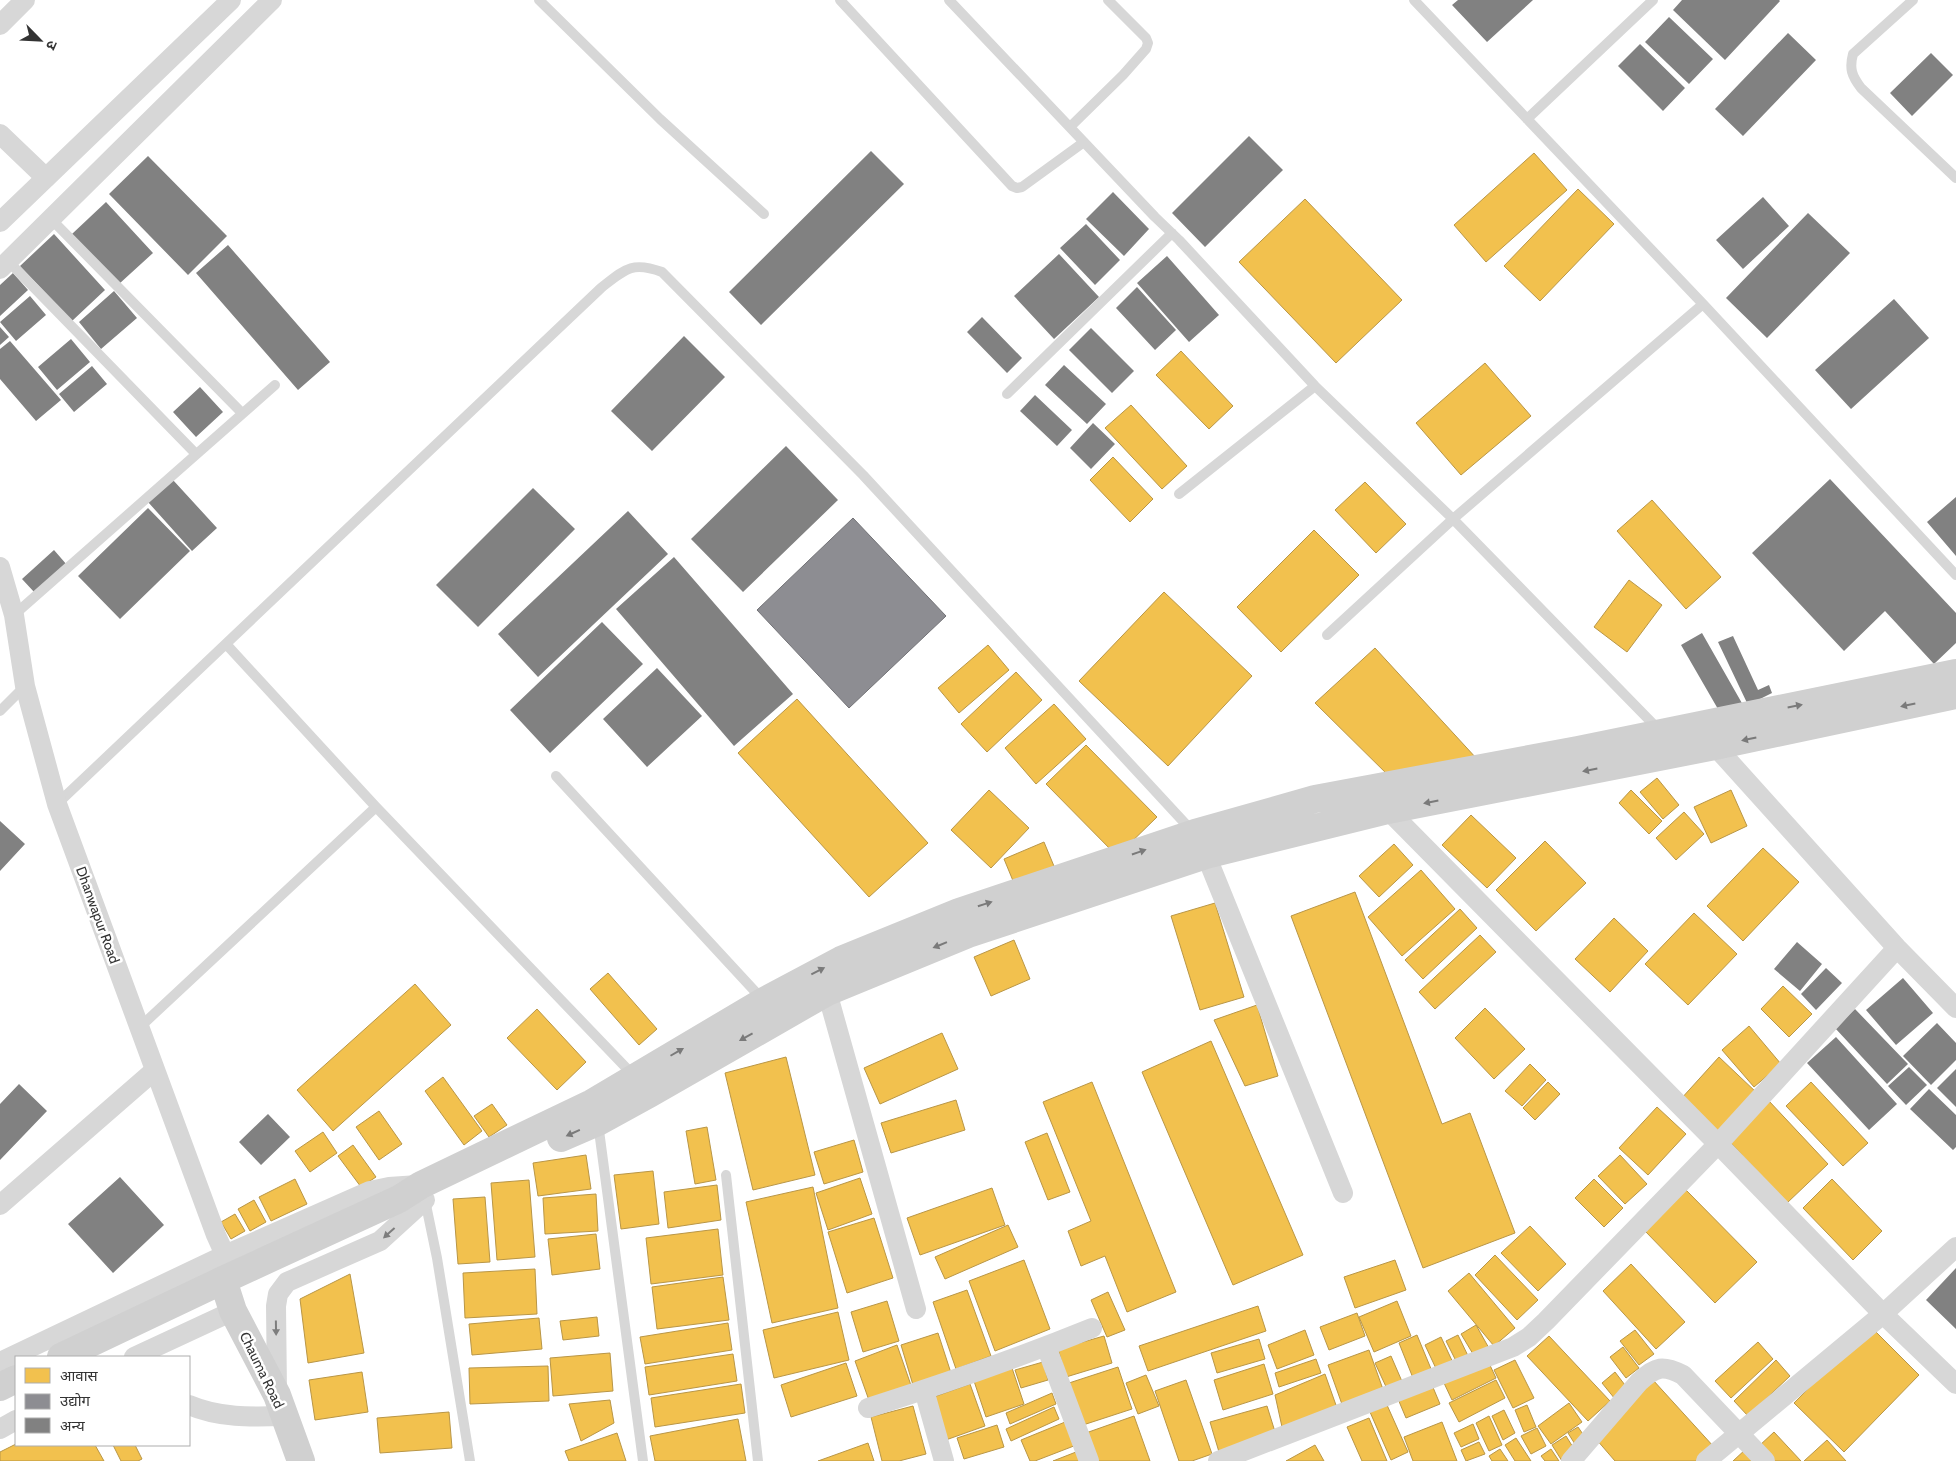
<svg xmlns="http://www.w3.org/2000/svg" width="1956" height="1461" font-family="Cabin,'Noto Sans Devanagari',sans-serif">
  <rect width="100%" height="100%" fill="#fff"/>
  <path fill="#f2c14e" stroke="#b99646" d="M1534 153 1567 190 1486 262 1454 225Z
    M1578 189 1614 224 1540 301 1504 266Z
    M1305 199 1402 300 1336 363 1239 262Z
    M1181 351 1233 406 1209 429 1156 375Z
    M1485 363 1531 416 1461 475 1416 423Z
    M1131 405 1187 466 1162 489 1105 428Z
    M1113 457 1153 499 1130 522 1090 480Z
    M1365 482 1406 524 1376 553 1335 510Z
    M1652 500 1721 577 1686 609 1617 531Z
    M1314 530 1359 575 1281 652 1237 607Z
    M1629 580 1662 605 1627 652 1594 627Z
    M1164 592 1252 676 1168 766 1079 681Z
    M988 645 1009 670 959 713 938 688Z
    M1375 648 1477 759 1394 781 1315 703Z
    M1016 672 1042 700 987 752 961 724Z
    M797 699 928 843 869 897 738 753Z
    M1054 704 1086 739 1036 784 1005 748Z
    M1086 745 1157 817 1117 856 1046 784Z
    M1657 778 1679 805 1663 819 1640 792Z
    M989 790 1029 828 991 868 951 830Z
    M1631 790 1662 821 1649 834 1619 803Z
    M1731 790 1747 826 1711 843 1694 807Z
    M1684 812 1704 834 1676 860 1656 838Z
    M1471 815 1516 858 1487 888 1442 845Z
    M1545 841 1586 883 1536 931 1496 890Z
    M1044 842 1056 871 1016 888 1004 859Z
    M1394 844 1413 865 1379 897 1359 876Z
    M1763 848 1799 882 1743 941 1707 906Z
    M1421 870 1455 909 1402 956 1368 917Z
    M1355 892 1442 1124 1470 1113 1515 1233 1423 1268 1291 916Z
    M1215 903 1244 997 1200 1010 1171 916Z
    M1460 909 1477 928 1423 979 1405 960Z
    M1694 913 1737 954 1688 1005 1645 964Z
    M1614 918 1648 951 1610 992 1575 959Z
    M1480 935 1496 952 1435 1009 1419 992Z
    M1014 940 1030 979 991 996 974 957Z
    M608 973 657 1029 639 1045 590 989Z
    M415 984 451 1025 333 1131 297 1090Z
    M1783 986 1812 1014 1789 1037 1761 1009Z
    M1257 1005 1278 1076 1245 1086 1214 1020Z
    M1485 1008 1525 1049 1494 1079 1455 1038Z
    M537 1009 586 1062 557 1090 507 1038Z
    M1749 1026 1781 1064 1754 1087 1722 1050Z
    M942 1033 958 1069 880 1104 864 1068Z
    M1211 1041 1303 1255 1233 1285 1142 1072Z
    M786 1057 815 1175 753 1190 725 1073Z
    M1719 1057 1757 1093 1718 1136 1680 1100Z
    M1530 1064 1546 1080 1522 1106 1505 1091Z
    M443 1077 482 1131 464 1145 425 1091Z
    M1092 1082 1176 1292 1127 1312 1105 1256 1081 1266 1068 1231 1091 1221 1043 1102Z
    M1548 1082 1560 1094 1535 1120 1523 1108Z
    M1811 1082 1868 1143 1843 1166 1786 1106Z
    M956 1100 965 1130 891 1153 881 1123Z
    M1769 1101 1828 1164 1787 1203 1728 1140Z
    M492 1104 507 1125 489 1137 474 1116Z
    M1657 1107 1686 1134 1648 1175 1619 1148Z
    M379 1111 402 1144 379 1160 356 1127Z
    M707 1127 716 1180 695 1184 686 1131Z
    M323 1132 337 1153 310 1172 295 1151Z
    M1047 1133 1070 1192 1048 1200 1025 1142Z
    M854 1140 863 1172 824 1184 814 1152Z
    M353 1145 376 1177 361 1187 338 1156Z
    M586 1155 591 1189 538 1196 533 1163Z
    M1620 1155 1647 1184 1625 1204 1598 1176Z
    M653 1171 659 1224 621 1229 614 1175Z
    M860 1178 872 1214 828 1230 816 1193Z
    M295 1179 307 1204 271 1221 259 1197Z
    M1594 1179 1623 1208 1604 1227 1575 1198Z
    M1832 1179 1882 1231 1853 1260 1803 1208Z
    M529 1180 535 1257 497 1260 491 1183Z
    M717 1185 721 1220 668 1228 664 1192Z
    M813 1187 838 1308 772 1323 746 1202Z
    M992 1188 1005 1225 920 1255 907 1218Z
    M1686 1190 1757 1262 1715 1303 1645 1231Z
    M596 1194 598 1231 545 1234 543 1198Z
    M485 1197 490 1262 458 1264 453 1199Z
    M254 1200 266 1222 250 1231 238 1209Z
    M235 1214 245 1231 231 1239 221 1222Z
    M874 1218 893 1278 847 1293 828 1232Z
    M1008 1225 1018 1247 945 1279 935 1257Z
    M1530 1226 1566 1264 1538 1291 1501 1253Z
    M718 1229 723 1275 651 1284 646 1238Z
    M596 1234 600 1269 552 1275 548 1239Z
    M1495 1255 1538 1300 1517 1320 1475 1275Z
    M1024 1260 1050 1329 995 1351 969 1281Z
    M1395 1260 1406 1290 1355 1308 1344 1277Z
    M1631 1264 1685 1322 1656 1349 1603 1291Z
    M535 1269 537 1314 465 1318 463 1273Z
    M1469 1273 1515 1328 1494 1346 1448 1291Z
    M350 1274 364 1353 308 1363 300 1299Z
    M723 1277 729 1320 657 1329 652 1287Z
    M967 1290 991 1356 956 1369 933 1302Z
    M1108 1292 1125 1330 1107 1337 1091 1300Z
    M887 1301 899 1341 863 1352 851 1312Z
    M1397 1301 1411 1336 1374 1352 1359 1317Z
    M1258 1306 1266 1331 1148 1371 1139 1346Z
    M838 1312 849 1360 774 1378 763 1330Z
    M1357 1313 1365 1336 1329 1350 1320 1327Z
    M597 1317 599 1336 563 1340 560 1321Z
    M539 1318 542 1349 472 1355 469 1324Z
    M728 1323 732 1350 645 1364 640 1337Z
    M1476 1325 1490 1350 1476 1359 1461 1334Z
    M1870 1326 1919 1375 1844 1452 1794 1403Z
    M1305 1330 1314 1355 1277 1369 1268 1345Z
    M1635 1330 1654 1354 1639 1365 1620 1341Z
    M938 1333 951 1373 913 1385 901 1345Z
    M1417 1335 1434 1376 1415 1383 1399 1343Z
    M1458 1335 1470 1360 1458 1365 1446 1341Z
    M1104 1336 1112 1363 1066 1377 1058 1349Z
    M1549 1336 1610 1401 1588 1421 1527 1356Z
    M1441 1337 1455 1367 1439 1375 1425 1345Z
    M1259 1339 1265 1359 1217 1373 1211 1353Z
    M1758 1342 1773 1359 1731 1398 1715 1381Z
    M897 1345 913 1391 871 1406 855 1361Z
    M1623 1347 1639 1368 1626 1378 1610 1357Z
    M1369 1350 1385 1395 1344 1410 1328 1365Z
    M610 1353 613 1391 553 1396 550 1358Z
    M733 1354 737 1381 649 1395 645 1367Z
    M1391 1356 1404 1386 1388 1391 1375 1363Z
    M1316 1359 1321 1373 1279 1387 1275 1373Z
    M1515 1360 1534 1398 1513 1408 1494 1370Z
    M1776 1360 1790 1376 1748 1416 1734 1401Z
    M1488 1361 1496 1378 1452 1400 1444 1383Z
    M1043 1362 1048 1380 1021 1388 1015 1370Z
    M846 1363 857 1396 791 1417 781 1385Z
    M1264 1364 1273 1394 1223 1410 1214 1380Z
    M548 1366 549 1401 470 1404 469 1368Z
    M1118 1367 1132 1409 1083 1425 1069 1383Z
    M1012 1368 1024 1404 986 1417 974 1381Z
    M362 1372 368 1412 315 1420 309 1380Z
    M1615 1372 1628 1389 1615 1399 1602 1383Z
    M1325 1374 1337 1408 1282 1427 1275 1395Z
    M1146 1375 1159 1406 1138 1414 1126 1383Z
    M1186 1380 1212 1454 1192 1461H1179L1155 1391Z
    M1496 1380 1505 1398 1459 1422 1449 1403Z
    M1653 1380 1714 1447 1699 1461H1615L1596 1439Z
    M741 1384 745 1413 655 1427 651 1398Z
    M970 1384 985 1426 943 1441 928 1399Z
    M1432 1385 1440 1404 1406 1418 1398 1399Z
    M1052 1393 1056 1404 1010 1424 1006 1413Z
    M610 1400 614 1423 581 1441 569 1404Z
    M1569 1403 1582 1422 1551 1444 1538 1426Z
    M1387 1405 1408 1452 1391 1460 1370 1412Z
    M1527 1405 1536 1427 1524 1432 1515 1410Z
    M913 1406 926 1454 899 1461H882L871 1417Z
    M1267 1406 1276 1435 1219 1452 1210 1422Z
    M1054 1407 1059 1419 1011 1441 1006 1429Z
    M1504 1410 1515 1433 1503 1440 1492 1416Z
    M449 1412 452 1448 380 1453 377 1418Z
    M1134 1416 1150 1461H1093L1083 1434Z
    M1489 1416 1502 1445 1489 1451 1476 1423Z
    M1369 1418 1387 1461H1362L1347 1427Z
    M738 1419 746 1461H655L650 1436Z
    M1070 1420 1079 1444 1035 1461H1030L1021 1440Z
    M1442 1422 1457 1461H1413L1404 1437Z
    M1473 1424 1479 1439 1461 1447 1454 1433Z
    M997 1425 1004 1447 964 1459 957 1438Z
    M1578 1427 1587 1440 1578 1449 1568 1433Z
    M1537 1428 1546 1446 1531 1454 1521 1436Z
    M1774 1432 1801 1461H1774L1759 1446Z
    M617 1433 626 1461H569L565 1451Z
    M1566 1436 1576 1452 1562 1461 1552 1445Z
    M1516 1438 1531 1461H1515L1505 1445Z
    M1827 1440 1846 1461H1804Z
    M1479 1442 1485 1454 1466 1461 1461 1450Z
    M868 1443 874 1461H818Z
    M16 1444 95 1445 104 1461H0V1452Z
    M113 1445H135L142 1459 138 1461H121Z
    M1315 1445 1324 1461H1286Z
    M1747 1448 1759 1461H1733Z
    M1500 1449 1508 1461H1492L1489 1456Z
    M1551 1449 1559 1461H1545L1541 1456Z
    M1076 1452 1080 1461H1053Z"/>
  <path fill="#8d8d92" stroke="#727276" d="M853 518 946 616 849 708 757 610Z"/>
  <path fill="#818181" d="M1458 0H1533L1487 42 1452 5Z
    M1682 0H1779L1780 1 1725 60 1673 10Z
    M1669 17 1713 59 1689 84 1645 42Z
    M1788 33 1816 60 1743 136 1715 109Z
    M1640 44 1685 88 1663 111 1618 66Z
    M1931 53 1953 75 1912 116 1890 93Z
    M1249 136 1283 170 1205 247 1172 213Z
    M871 151 904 184 761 325 729 292Z
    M148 156 227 236 188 275 109 194Z
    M1113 192 1149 229 1124 256 1086 219Z
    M1763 197 1789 226 1743 269 1716 240Z
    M106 202 153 253 119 284 72 234Z
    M1808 213 1850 253 1767 338 1726 298Z
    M1086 224 1120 260 1095 285 1060 248Z
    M54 234 105 290 72 321 20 266Z
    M228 245 330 362 298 390 196 273Z
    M1059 254 1099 297 1054 339 1014 296Z
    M1167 256 1219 315 1189 342 1137 283Z
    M13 273 28 290 0 316V285Z
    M1137 287 1176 330 1155 350 1116 308Z
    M114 291 137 318 101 349 79 322Z
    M30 296 46 315 16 341 0 322Z
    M1894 299 1929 338 1851 409 1815 370Z
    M982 317 1022 358 1007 373 967 332Z
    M0 327 9 337 0 345Z
    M1091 328 1134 371 1112 393 1069 350Z
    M684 336 725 377 652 451 611 411Z
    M71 339 90 362 57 390 38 367Z
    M10 341 61 400 36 421 0 379V349Z
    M1064 365 1106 404 1087 424 1045 385Z
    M92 366 107 384 74 412 59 394Z
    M200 387 223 412 196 437 173 412Z
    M1035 395 1072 430 1057 446 1020 411Z
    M1093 423 1115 444 1091 469 1070 448Z
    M786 446 838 500 743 592 691 539Z
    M1830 479 1956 613V643L1934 664 1885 611 1844 651 1752 553Z
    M173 480 217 528 192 551 148 502Z
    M533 488 575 529 478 627 436 585Z
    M1956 497V556L1927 522Z
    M148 508 190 551 120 619 78 576Z
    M628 511 668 554 538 677 498 634Z
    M54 550 67 565 35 593 22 579Z
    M674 557 793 694 734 746 616 609Z
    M602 622 643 664 550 753 510 710Z
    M1702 633 1743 705 1722 716 1681 645Z
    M1733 636 1758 690 1769 685 1772 693 1748 705 1718 642Z
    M657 668 702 716 647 767 603 719Z
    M0 821 25 844 0 871Z
    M1797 942 1822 964 1800 991 1774 969Z
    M1826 968 1842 983 1816 1010 1801 994Z
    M1903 978 1933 1013 1896 1045 1866 1010Z
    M1855 1009 1908 1064 1887 1084 1835 1028Z
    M1937 1023 1956 1043V1060L1931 1085 1903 1056Z
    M1836 1037 1897 1104 1869 1130 1807 1063Z
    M1909 1067 1927 1085 1906 1105 1888 1086Z
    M1956 1069V1107L1937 1088Z
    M19 1084 47 1111 0 1160V1104Z
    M1929 1089 1956 1115V1147L1953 1150 1910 1109Z
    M268 1114 290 1137 261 1165 239 1142Z
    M120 1177 164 1225 113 1273 68 1224Z
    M1956 1268V1329L1926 1300Z"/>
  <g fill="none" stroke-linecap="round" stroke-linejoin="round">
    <path stroke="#d7d7d7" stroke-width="10" d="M539 0 660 119 764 214
      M840 0 1012 186 1017 188 1022 187 1084 142
      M949 0 1155 217 1179 240 1315 386 1453 519 1659 730
      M1414 0 1703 304 1956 575
      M1913 0 1853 54C1849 69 1852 76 1861 88L1956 178
      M1527 119 1653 0
      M1070 127 1123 75 1146 49 1148 43 1146 38 1108 0
      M51 219 242 413
      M8 261 196 454
      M1007 394 1172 233
      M1179 494 1315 386
      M14 615 275 385
      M1327 635 1453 519 1703 304
      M226 644 376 807 634 1076
      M0 711 25 686
      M556 776 763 1000
      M57 804 601 288C625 269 632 261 662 272L863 475 1193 832
      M140 1027 376 807
      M598 1123 643 1461
      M726 1175 758 1461
      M425 1200 437 1258 470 1461"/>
    <path stroke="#d7d7d7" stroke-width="20" d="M0 25 25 0
      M0 134 46 178
      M0 222 231 0
      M0 269 272 0
      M0 567 14 615 25 686 57 804 216 1235 225 1255
      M1711 735 1715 746 1897 948 1956 1008
      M1384 801 1388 810 1718 1144 1883 1314 1956 1384
      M1206 855 1343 1193
      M827 992 916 1309
      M0 1205 155 1070
      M1046 1346 1089 1461
      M134 1357 233 1311
      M0 1362 225 1255 370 1191 389 1187 418 1185
      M924 1390 944 1461
      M277 1392 276 1306 278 1294 287 1282 380 1241 425 1200
      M189 1405C219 1418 251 1417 284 1416
      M868 1408C943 1384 1018 1358 1092 1328
      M0 1429 16 1420
      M1218 1461 1513 1347 1529 1337 1546 1321 1718 1144 1897 948
      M1571 1461 1639 1382C1656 1366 1663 1365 1683 1375L1765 1461
      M1706 1461 1883 1314 1956 1247"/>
    <path stroke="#d0d0d0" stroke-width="28" d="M561 1138 598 1122 649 1094 827 992 968 934 1206 855 1388 810 1715 746 1956 695
      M223 1280 233 1311 277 1395 301 1461
      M61 1357 223 1280 399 1199 421 1185 592 1103 764 1001 841 960 959 912 1195 833 1315 799 1578 750 1956 673
      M0 1387 16 1379"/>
  </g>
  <defs><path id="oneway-solid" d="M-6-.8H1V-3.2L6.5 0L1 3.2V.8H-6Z" transform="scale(1.25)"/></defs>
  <g fill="#7a7a7a">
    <use href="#oneway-solid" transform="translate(1908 705) rotate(168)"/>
    <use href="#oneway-solid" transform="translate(1795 706) rotate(-11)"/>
    <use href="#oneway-solid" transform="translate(1749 739) rotate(168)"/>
    <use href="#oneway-solid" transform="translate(1590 770) rotate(169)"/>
    <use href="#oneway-solid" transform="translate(1431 802) rotate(169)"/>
    <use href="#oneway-solid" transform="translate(1139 852) rotate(-19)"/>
    <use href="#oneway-solid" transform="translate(985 904) rotate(-18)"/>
    <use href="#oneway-solid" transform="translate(940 945) rotate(158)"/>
    <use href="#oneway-solid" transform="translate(818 971) rotate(-27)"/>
    <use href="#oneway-solid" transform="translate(746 1037) rotate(151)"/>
    <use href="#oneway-solid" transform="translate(677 1052) rotate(-30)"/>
    <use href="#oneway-solid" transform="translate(573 1133) rotate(156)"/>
  </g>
  <g fill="#7d7d7d">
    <use href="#oneway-solid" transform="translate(389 1233) rotate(138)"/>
    <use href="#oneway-solid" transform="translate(276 1328) rotate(89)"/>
  </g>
  <g text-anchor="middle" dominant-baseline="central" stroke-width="5" stroke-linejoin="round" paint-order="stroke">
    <g font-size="14" fill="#333" stroke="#fff">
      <text transform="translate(98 915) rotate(70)">Dhanwapur Road</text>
      <text transform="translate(262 1370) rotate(64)">Chauma Road</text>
    </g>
  </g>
  <rect x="15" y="1356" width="175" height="90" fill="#ffffff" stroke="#adadad"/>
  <rect x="25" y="1368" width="25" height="15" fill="#f2c14e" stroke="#adadad"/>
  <text x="60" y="1381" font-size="15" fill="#333333">आवास</text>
  <rect x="25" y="1394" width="25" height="15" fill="#8d8d92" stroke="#adadad"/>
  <text x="60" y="1406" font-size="15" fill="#333333">उद्योग</text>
  <rect x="25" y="1418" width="25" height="15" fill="#818181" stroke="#adadad"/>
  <text x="60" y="1431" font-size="15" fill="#333333">अन्य</text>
  <g transform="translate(40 40) rotate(114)" stroke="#ffffff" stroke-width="4" paint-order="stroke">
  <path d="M0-4L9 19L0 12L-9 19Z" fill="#333333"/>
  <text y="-8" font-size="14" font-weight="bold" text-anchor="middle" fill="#333333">उ</text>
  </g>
</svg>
